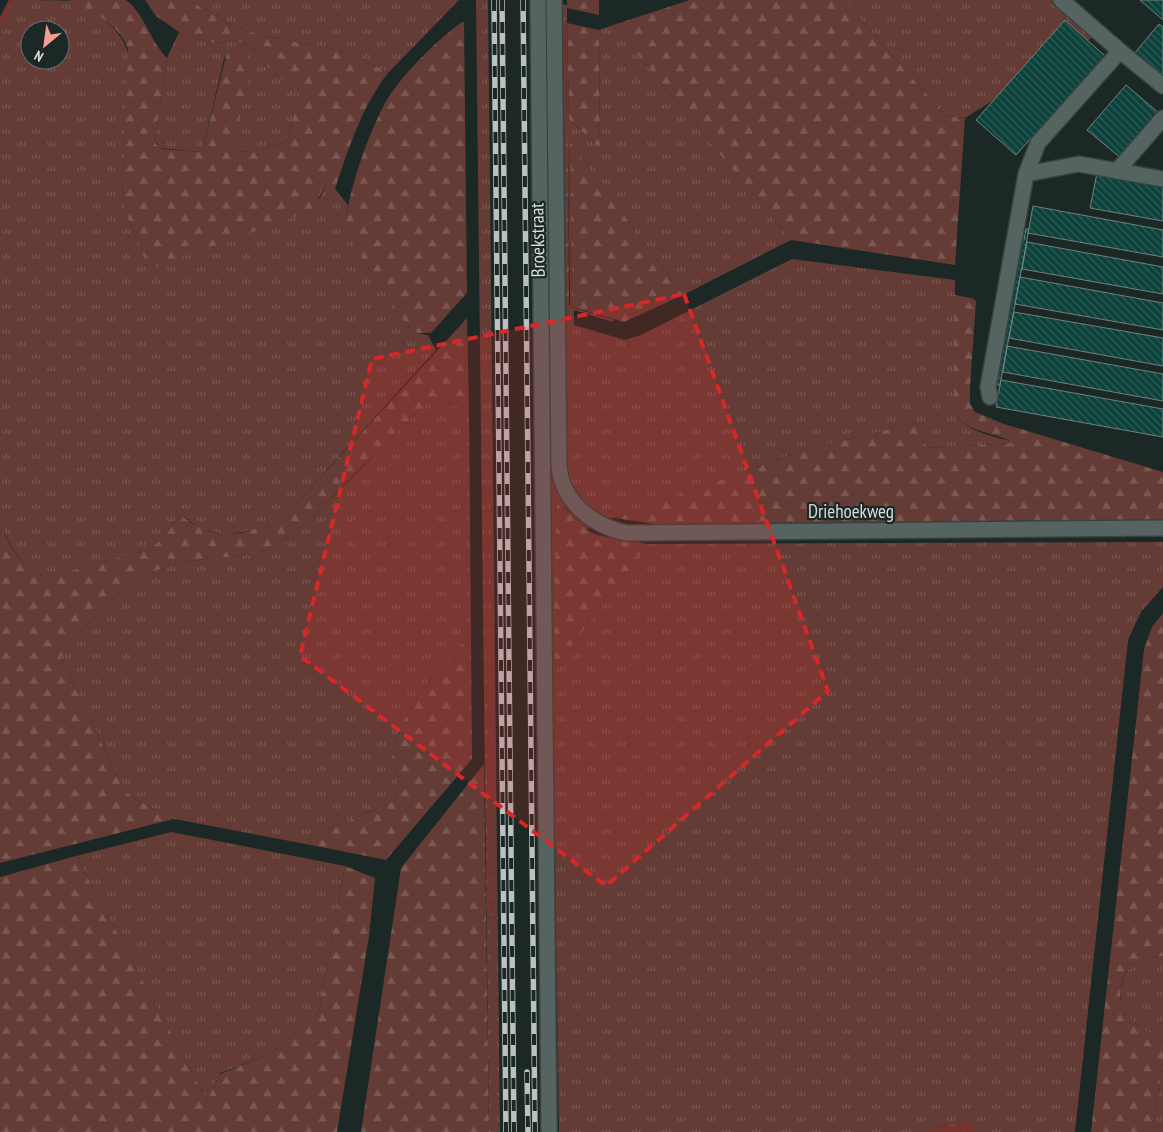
<svg xmlns="http://www.w3.org/2000/svg" width="1163" height="1132" font-family="'PT Sans Narrow',sans-serif">
  <defs>
    <pattern id="grass-tufts" width="24" height="20" patternUnits="userSpaceOnUse" patternTransform="scale(1.25)"><rect width="24" height="20" fill="#653b35"/><path d="M3 7l-1-3M5 7V3M7 7l1-3M15 17l-1-3M17 17v-4M19 17l1-3" fill="none" stroke="#7a5752"/></pattern>
    <pattern id="forest-firs" width="22" height="20" patternUnits="userSpaceOnUse" patternTransform="scale(1.25)"><rect width="22" height="20" fill="#653b35"/><path d="M5 1l3.5 6h-7zM16 11l3.5 6h-7z" fill="#7a5752"/></pattern>
    <pattern id="water-ripples" width="26" height="14" patternUnits="userSpaceOnUse" patternTransform="scale(1.25)"><rect width="26" height="14" fill="#74342b"/><path d="M2 4q2-2 4 0t4 0M15 11q2-2 4 0t4 0" fill="none" stroke="#875149"/></pattern>
    <pattern id="building-back-hatch" width="6" height="6" patternUnits="userSpaceOnUse" patternTransform="scale(1.25)"><rect width="6" height="6" fill="#0c423b"/><path d="M-1 5l2 2M0 0l6 6M5-1l2 2" fill="none" stroke="#2f5d57"/></pattern>
  </defs>
  <rect width="100%" height="100%" fill="#1b2825"/>
  <path fill="url(#grass-tufts)" fill-rule="evenodd" d="M13 0C28 0 57 0 71 1 95 9 124 30 129 57L122 196 126 214 149 268 320 198 328 180 348 205 347 228 351 242 409 328 417 333 428 335 436 350 297 503 276 519 256 529 227 535 202 529 179 514 168 532 151 549 46 577C21 571 12 546 0 526V21ZM30 30H60V60H30Z
    M189 0H459L388 73 350 52 265 36 232 26Z
    M476 0H488L500 1132H489Z
    M529 0H552L556 467 592 523 587 530 563 506 555 667 648 544 1163 542V587L1141 612 1128 640 1075 1132H974V1129C959 1127 942 1121 929 1132H559L557 939 558 1132H542Z
    M843 0H1075L1107 28 965 118 946 116Z
    M561 4 567 5V23H561L563 119H569L600 149 599 30 613 25 791 240 683 295 569 141H564L566 305H569L574 310V325L625 340 641 335 792 259 955 280 954 411C965 433 995 436 1017 443L927 448 918 424 915 423 798 452 615 518 596 519 564 480Z
    M179 32 213 43 236 41 251 45 268 67 297 92V102L287 142 250 152 234 151 247 54 232 50 227 52 224 59 202 152 159 148 155 139 167 58Z
    M440 399 455 407 469 408 471 636C441 662 399 712 394 752 392 768 403 786 395 801L336 826 310 834 311 845 174 819 133 798 122 786 61 657C104 605 127 570 199 560 223 556 247 559 269 548 300 532 323 507 347 483 374 455 400 428 428 402Z
    M171 832 345 866 319 1012 281 1046 265 1056 220 1073 207 1100 76 856Z
    M1163 956V1042C1155 1035 1146 1032 1138 1026 1130 1020 1129 1013 1120 1009 1121 974 1124 960 1163 956Z
    M1163 1061V1132H1152L1153 1125Z"/>
  <path fill="url(#forest-firs)" d="M69 0H126C143 12 151 42 167 58L155 139 156 144 162 149 202 152 227 52 232 50 247 54 250 63 234 151 250 152 287 142 297 102V92L268 67 251 45 236 41 213 43 179 32 156 16 145 0H189L232 26 265 36 350 52 388 73C361 108 349 148 335 189L328 181 311 211 149 269 126 214 122 197 128 49C119 23 92 12 69 0Z
    M567 0H599V15L567 8Z
    M690 0H843L946 116 965 118 955 265 791 240 613 25Z
    M462 22H464L467 293 431 333H417L409 328 351 242C350 238 347 232 347 228 344 198 372 124 388 98 405 72 437 40 462 22Z
    M561 23H565L567 119H563Z
    M567 23 599 30 600 149 569 119Z
    M563 141H568L569 305H565Z
    M570 142 683 295 624 322 572 307Z
    M954 295 972 298 976 301 970 387V404L975 412 1004 424 1163 472V521L674 527 615 518 798 452 914 423 918 424 927 448 1015 443C995 432 966 434 954 411Z
    M467 318 469 408 455 407 440 399 428 402C400 428 374 455 347 482 323 507 300 532 269 548 247 559 223 556 199 560 127 570 104 605 61 657L122 786 133 798 174 819 0 863V526C11 546 21 571 46 577L151 549 168 532 179 514C224 549 256 534 297 503Z
    M560 504 587 530 597 535 648 544 555 668 554 599 557 505Z
    M1163 613V956C1125 960 1120 974 1120 1008 1129 1012 1130 1020 1138 1026 1146 1032 1155 1034 1163 1042V1061L1152 1132H1091L1144 649 1152 627Z
    M471 636 472 759 386 860 311 845 310 834 336 826 395 801C403 786 392 768 394 752 399 712 441 662 471 636Z
    M484 764 489 1132H361L401 868Z
    M76 856 207 1100 220 1074 265 1056 281 1046 319 1012 345 866 375 878 369 936 337 1132H0V877Z"/>
  <path fill="url(#water-ripples)" d="M565 23H567L569 119H567Z
    M568 141 570 142 572 307 614 320 613 322 574 310 570 307Z
    M485 498H488L492 924H489Z
    M966 1122 973 1126 974 1132H929L936 1127Z"/>
  <g fill="none" stroke-linecap="round" stroke-linejoin="round">
    <path stroke="#74342b" stroke-width="4" d="M0 21 11 0"/>
  </g>
  <path fill="url(#building-back-hatch)" stroke="#72817e" d="M1140 0H1163V20Z
    M1065 20 1105 56 1016 155 976 120Z
    M1159 24 1163 27V80L1133 55Z
    M1126 85 1160 114 1122 159 1087 130Z
    M1097 173 1163 186V221L1090 208Z
    M1033 206 1163 230V257L1028 233Z
    M1026 229H1029L1000 385H997L999 373 993 372 1017 239 1024 240Z
    M1027 242 1163 267V294L1022 269Z
    M1020 277 1163 303V330L1015 304Z
    M1014 312 1163 338V366L1009 338Z
    M1007 346 1163 374V401L1003 372Z
    M1001 380 1163 409V437L996 407Z"/>
  <g fill="none" stroke-linecap="round" stroke-linejoin="round">
    <g stroke="#38413f" stroke-width="18">
      <path id="minor" d="M538 0 549 1132
        M554 0 559 466C562 502 593 526 627 533L1163 528
        M1061 0 1120 51
        M1117 171 1163 118
        M1026 174 1038 143 1120 51 1163 86
        M990 397 988 387 1026 174 1079 164 1163 179"/>
    </g>
    <use href="#minor" stroke="#566461" stroke-width="15"/>
    <g stroke="#bac1c0" stroke-width="5.5">
      <path id="rail" d="M494 0 506 1132
        M502 0 514 1132
        M523 0 535 1132
        M527 1072 528 1132"/>
    </g>
    <use href="#rail" stroke="#1b2825" stroke-width="4" stroke-dasharray="11" stroke-linecap="butt"/>
  </g>
  <path fill="#d62828" fill-opacity="0.2" stroke="#d62828" stroke-width="4" stroke-dasharray="10 6" stroke-linejoin="round" d="M684 294 828 691 606 886 300 656 372 359Z"/>
  <g text-anchor="middle" dominant-baseline="central" stroke-width="4.5" stroke-linejoin="round" paint-order="stroke">
    <g font-size="19" fill="#d6dddc" stroke="#1b2825">
      <text transform="translate(537 240) rotate(-91)">Broekstraat</text>
      <text x="851" y="511">Driehoekweg</text>
    </g>
  </g>
  <g transform="translate(45 45) rotate(209)"><circle r="24" fill="#1b2825" stroke="#66706e"/>
  <path d="M0-4L9 19L0 12L-9 19Z" fill="#f59d8e"/>
  <text y="-8" font-size="14" font-weight="bold" text-anchor="middle" fill="#d6dddc">N</text>
  </g>
</svg>
